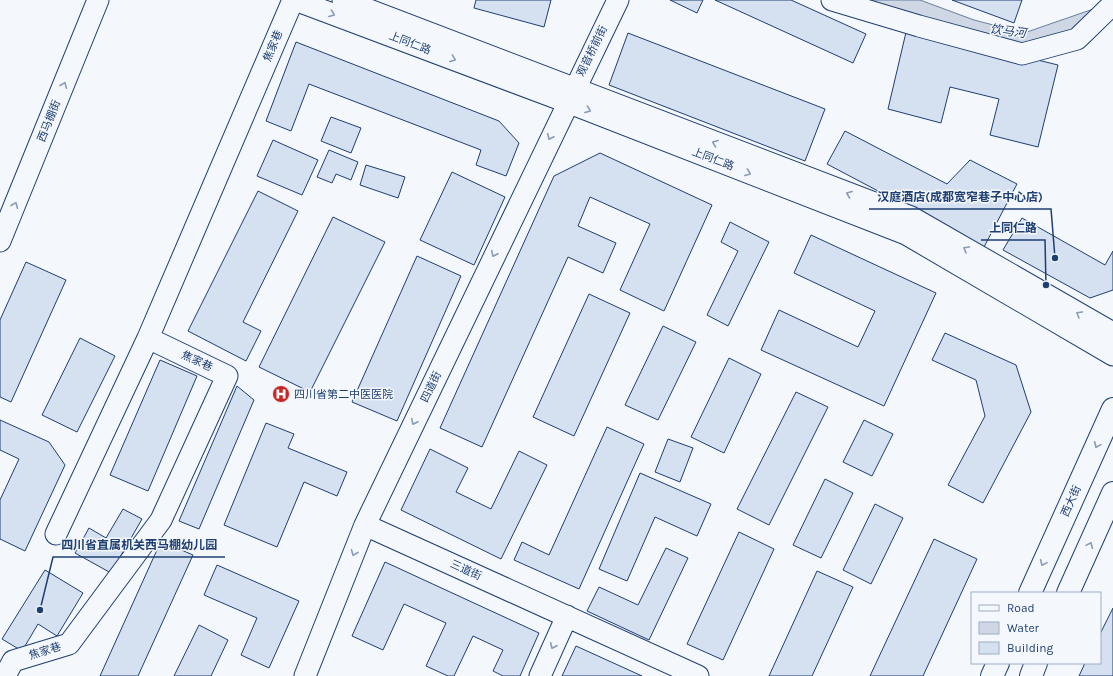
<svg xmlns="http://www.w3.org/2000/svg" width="1113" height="676" font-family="Karla,'Noto Sans SC',sans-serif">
  <rect width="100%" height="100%" fill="#f4f7fb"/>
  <path fill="#cfd7e4" stroke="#687fa3" d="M871 0H920L974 20 1024 33 1105 5 1113 17 1018 50 935 27Z"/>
  <path fill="#d5e0f0" stroke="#1d3f73" d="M476 0H551L544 27 474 8Z
    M670 0H703L697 13Z
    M715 0H791L866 34 853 63Z
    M952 0H1022L1014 23Z
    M907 28 1058 65 1038 147 990 135 999 99 950 87 941 123 888 109Z
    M628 33 825 109 805 161 609 85Z
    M296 42 499 121 519 143 506 176 476 165 481 150 309 84 291 131 266 121Z
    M331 117 361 128 351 153 321 141Z
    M845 131 947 184 970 160 1017 184 984 247 827 164Z
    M273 140 318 160 302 195 257 176Z
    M329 150 358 162 351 180 336 174 332 183 317 177Z
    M600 153 712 205 664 311 620 290 650 224 590 197 578 226 616 243 603 273 568 257 482 447 440 428 554 176Z
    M366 165 405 177 398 198 360 185Z
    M452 172 505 197 474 265 420 240Z
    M258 191 298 211 243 322 261 331 246 361 188 331Z
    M333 217 385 242 310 392 259 367Z
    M1022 218 1105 265 1113 251V290L1090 298 1003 250Z
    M730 222 769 242 728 326 707 315 738 251 721 242Z
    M811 235 936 293 884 406 761 350 779 310 858 347 875 311 794 273Z
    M417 256 461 276 397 421 352 402Z
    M26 262 66 280 11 402 0 397V320Z
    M589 294 630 313 574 436 533 417Z
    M663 326 696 342 658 420 625 405Z
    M945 333 1016 365 1031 412 983 503 948 485 985 416 976 380 932 360Z
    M80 338 115 356 77 432 42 415Z
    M729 358 761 374 724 453 691 437Z
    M160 360 197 376 148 491 110 475Z
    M237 386 254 400 199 529 179 521Z
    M796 392 828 407 769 525 737 509Z
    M0 420 49 442 65 465 25 551 0 539V500L19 459 0 450Z
    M864 420 893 434 872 476 843 462Z
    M266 423 294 434 288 448 347 472 337 496 304 482 277 547 224 525Z
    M607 427 644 444 579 589 514 560 522 542 549 555Z
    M668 439 693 448 680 482 655 472Z
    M430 449 468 468 456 492 491 509 519 451 547 465 501 559 401 510Z
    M640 473 711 504 697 536 655 517 627 581 599 569Z
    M825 479 853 493 821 558 793 545Z
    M875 504 903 518 871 584 843 570Z
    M123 509 142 519 111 573 75 553 89 528 106 538Z
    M739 532 774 549 723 660 687 644Z
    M934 539 977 559 923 676H870Z
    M161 541 193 555 138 676H100Z
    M666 548 688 558 649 640 587 611 599 587 638 605Z
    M385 562 539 633 520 676H503L493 671 503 650 473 636 454 676H448L426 666 446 623 404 604 383 650 352 636Z
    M217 565 299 601 269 668 241 655 257 618 204 595Z
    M45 570 83 593 57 636 38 624 22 651 2 639Z
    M817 571 853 587 812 676H769Z
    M1113 608V676H1079L1085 663H1100V634Z
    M199 625 228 640 211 676H174Z
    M576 646 642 676H562Z"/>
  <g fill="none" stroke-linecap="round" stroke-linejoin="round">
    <g stroke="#1d3f73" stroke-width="23">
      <path id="minor" d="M295 0 567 102 906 234 1113 355
        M343 0 911 217 1113 333
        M832 0 919 26 1022 54 1077 39 1113 4
        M0 241 98 0
        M365 525 698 676
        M56 534 148 338
        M5 676 13 661 69 644 161 520 227 376 148 338 293 0
        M305 676 365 525 618 0
        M540 676 567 616"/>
    </g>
    <g stroke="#1d3f73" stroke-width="24">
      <path id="major" d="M1030 593 1113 409
        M1068 593 1113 493
        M992 676 998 663
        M1031 676 1036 663"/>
    </g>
    <use href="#minor" stroke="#f4f7fb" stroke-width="21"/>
    <use href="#major" stroke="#f4f7fb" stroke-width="22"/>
  </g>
  <defs><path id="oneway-chevron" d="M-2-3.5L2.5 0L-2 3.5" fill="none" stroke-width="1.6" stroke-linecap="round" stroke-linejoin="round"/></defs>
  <g stroke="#889bb7">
    <use href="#oneway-chevron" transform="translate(332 14) rotate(21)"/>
    <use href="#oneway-chevron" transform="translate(453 59) rotate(21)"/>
    <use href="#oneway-chevron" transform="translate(64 85) rotate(-68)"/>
    <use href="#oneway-chevron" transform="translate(588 110) rotate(21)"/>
    <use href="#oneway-chevron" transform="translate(550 137) rotate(116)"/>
    <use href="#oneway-chevron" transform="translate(715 143) rotate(-159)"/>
    <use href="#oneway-chevron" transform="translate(748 173) rotate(21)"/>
    <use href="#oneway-chevron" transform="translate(849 194) rotate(-159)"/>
    <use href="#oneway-chevron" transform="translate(15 205) rotate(-68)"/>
    <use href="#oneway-chevron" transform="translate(966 249) rotate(-150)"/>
    <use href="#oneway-chevron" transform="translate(494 254) rotate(116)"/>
    <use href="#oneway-chevron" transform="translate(1079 314) rotate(-150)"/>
    <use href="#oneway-chevron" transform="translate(414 422) rotate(116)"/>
    <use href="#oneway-chevron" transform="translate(1097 445) rotate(114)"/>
    <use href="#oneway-chevron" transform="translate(1090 545) rotate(-66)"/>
    <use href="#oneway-chevron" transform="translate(354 553) rotate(112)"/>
    <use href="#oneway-chevron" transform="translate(1043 563) rotate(114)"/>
    <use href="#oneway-chevron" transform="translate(553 646) rotate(115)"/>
  </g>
  <defs>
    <g id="hospital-disc" transform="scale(0.9)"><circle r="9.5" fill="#c62828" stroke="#f4f7fb"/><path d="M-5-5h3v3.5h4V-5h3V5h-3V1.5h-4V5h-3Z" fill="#fff"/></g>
  </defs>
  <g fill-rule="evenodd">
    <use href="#hospital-disc" x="281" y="394"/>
  </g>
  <g text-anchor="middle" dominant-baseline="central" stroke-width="3" stroke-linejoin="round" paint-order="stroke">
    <g font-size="11" fill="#1d3f73" stroke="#f4f7fb">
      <text transform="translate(410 43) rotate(21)">上同仁路</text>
      <text transform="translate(273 46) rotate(-67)">焦家巷</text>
      <text transform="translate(592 51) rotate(-64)">观音桥前街</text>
      <text transform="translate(49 121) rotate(-68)">西马棚街</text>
      <text transform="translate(713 159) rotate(21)">上同仁路</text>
      <text transform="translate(197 361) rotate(25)">焦家巷</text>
      <text transform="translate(431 387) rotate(-64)">四道街</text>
      <text transform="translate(1071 501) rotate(-66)">西大街</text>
      <text transform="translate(466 570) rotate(24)">三道街</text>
      <text transform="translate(45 651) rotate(-17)">焦家巷</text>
    </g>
    <g font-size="11" fill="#1d3f73" stroke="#f4f7fb" text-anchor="start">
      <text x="294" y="394">四川省第二中医医院</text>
    </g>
    <g font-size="12" font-style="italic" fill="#1d3f73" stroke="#f4f7fb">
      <text transform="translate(1008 31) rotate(8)">饮马河</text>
    </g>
  </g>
  <path fill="none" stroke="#1d3f73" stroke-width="1.5" d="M1055 258L1051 209H869M1046 285L1045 240H981M40 610L53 557H225"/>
  <g fill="#1d3f73" stroke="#f4f7fb" stroke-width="1.5">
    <circle cx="1055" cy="258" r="4"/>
    <circle cx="1046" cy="285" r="4"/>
    <circle cx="40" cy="610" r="4"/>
  </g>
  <g font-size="12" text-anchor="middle" font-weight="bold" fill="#1d3f73" stroke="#f4f7fb" stroke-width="3" stroke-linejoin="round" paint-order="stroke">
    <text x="960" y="201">汉庭酒店(成都宽窄巷子中心店)</text>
    <text x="1013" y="232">上同仁路</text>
    <text x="139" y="549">四川省直属机关西马棚幼儿园</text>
  </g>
  <rect x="971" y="592" width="130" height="72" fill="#f4f7fb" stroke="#9eadc5"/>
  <rect x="979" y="605" width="20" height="6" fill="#f4f7fb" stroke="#9eadc5"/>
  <text x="1007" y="612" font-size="12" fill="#1d3f73">Road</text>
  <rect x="979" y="622" width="20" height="12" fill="#cfd7e4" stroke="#9eadc5"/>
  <text x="1007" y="632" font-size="12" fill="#1d3f73">Water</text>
  <rect x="979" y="642" width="20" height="12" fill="#d5e0f0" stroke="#9eadc5"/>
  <text x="1007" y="652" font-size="12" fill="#1d3f73">Building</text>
</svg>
